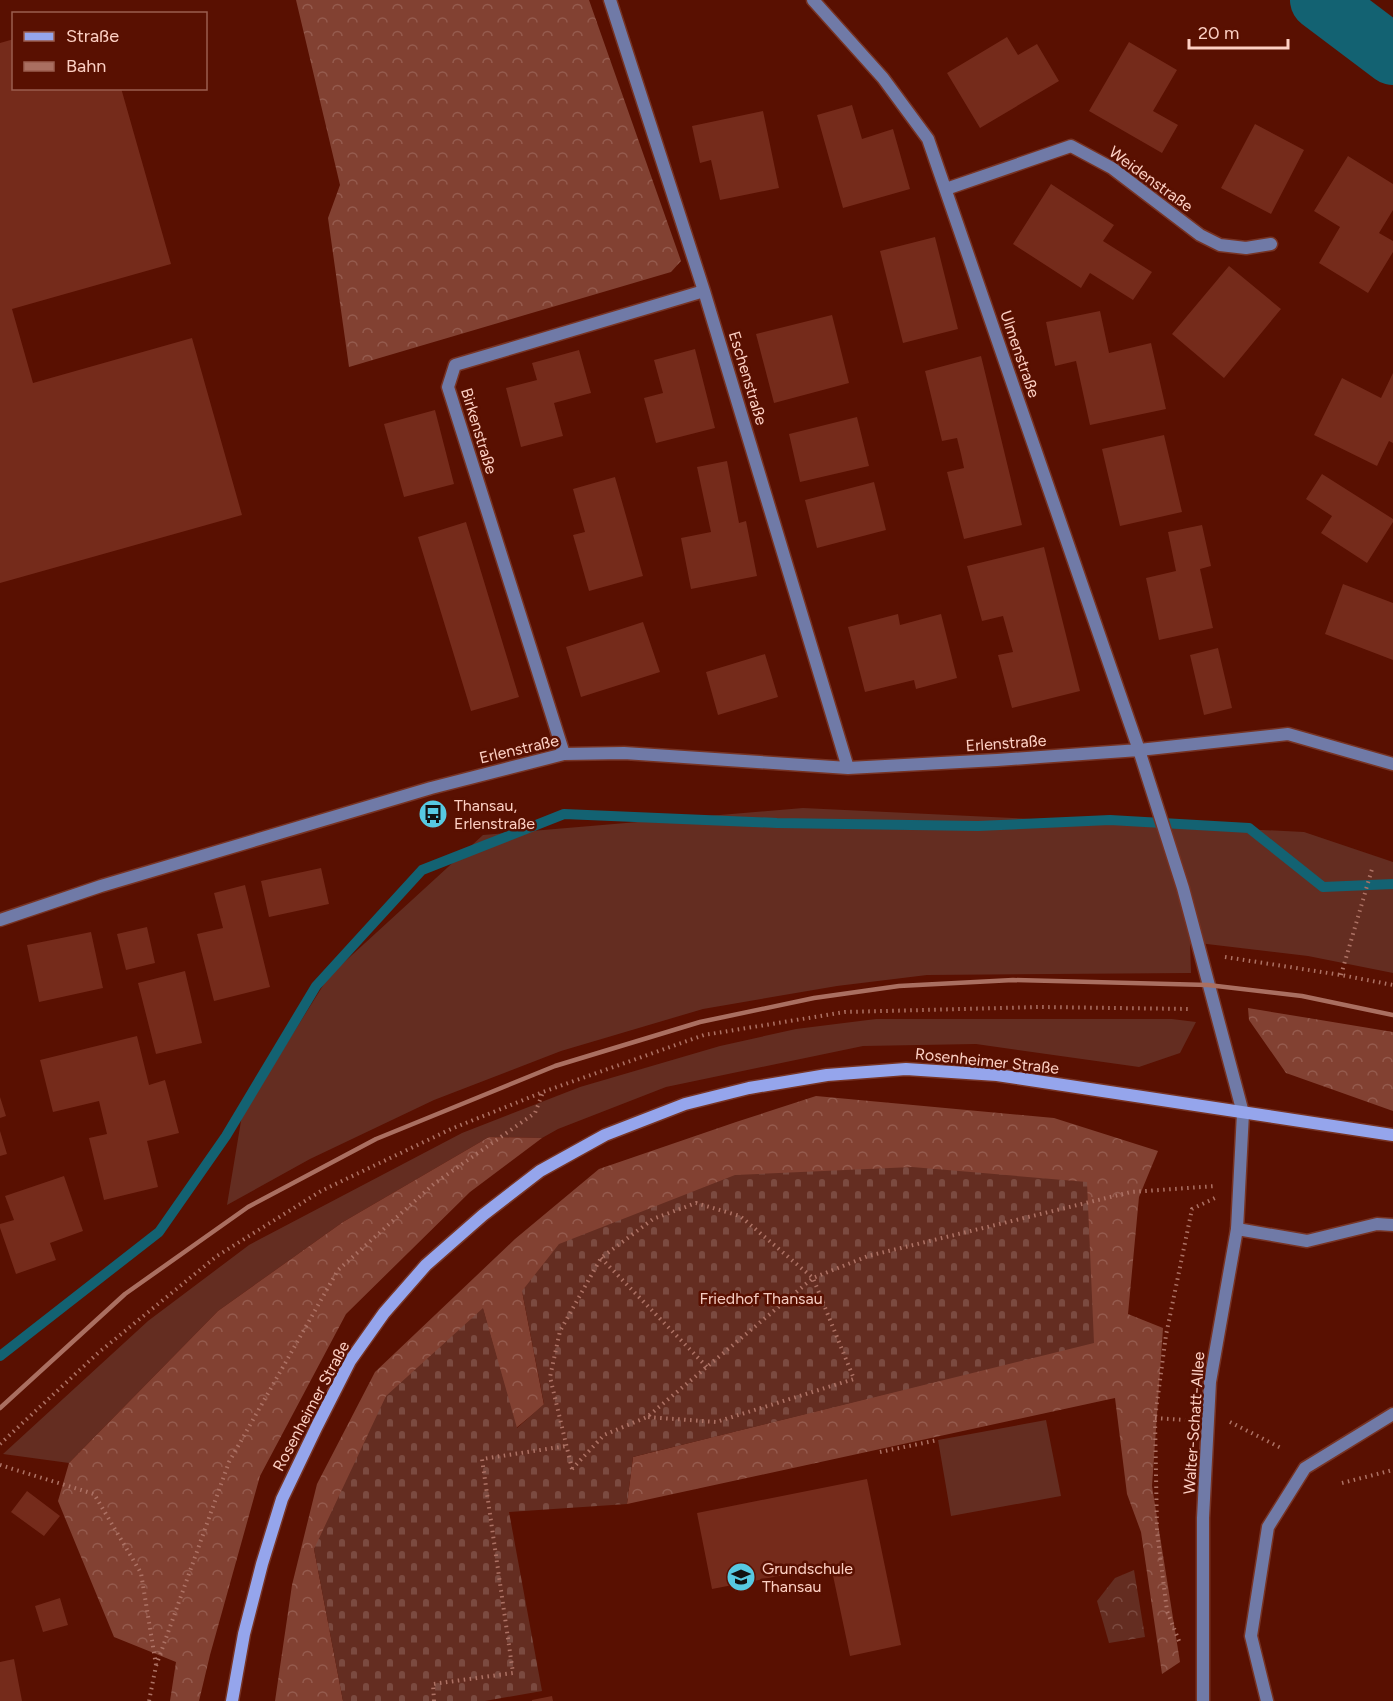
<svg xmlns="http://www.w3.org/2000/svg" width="1393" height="1701" font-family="Figtree,sans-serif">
  <defs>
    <pattern id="forest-crowns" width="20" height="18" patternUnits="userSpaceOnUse" patternTransform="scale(1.5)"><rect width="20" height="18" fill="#824132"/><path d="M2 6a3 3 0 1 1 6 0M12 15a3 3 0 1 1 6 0" fill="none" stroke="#955b4e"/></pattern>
    <pattern id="cemetery-stones" width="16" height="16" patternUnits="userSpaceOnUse" patternTransform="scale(1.5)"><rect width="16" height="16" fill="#642d21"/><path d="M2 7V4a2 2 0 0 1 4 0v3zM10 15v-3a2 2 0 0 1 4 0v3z" fill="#7b4a40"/></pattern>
    <pattern id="park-crowns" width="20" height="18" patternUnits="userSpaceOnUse" patternTransform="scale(1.5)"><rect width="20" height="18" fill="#642d21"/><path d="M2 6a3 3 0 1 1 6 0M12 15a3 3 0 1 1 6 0" fill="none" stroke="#7b4a40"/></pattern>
  </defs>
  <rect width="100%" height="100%" fill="#591001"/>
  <path fill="#642d21" d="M803 808 1304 832 1393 862V973L1308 956 1190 942 1191 973 927 975 837 986 703 1009 561 1051 434 1100 310 1159 227 1205 242 1115 329 976 483 835Z
    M876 1019H1172L1196 1022 1180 1053 1139 1067 976 1044 863 1046 666 1087 558 1129 542 1138 489 1137 343 1222 218 1311 69 1463 3 1454 148 1321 249 1245 462 1133 580 1087 720 1046 796 1029Z
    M1046 1420 1061 1496 951 1516 938 1440Z"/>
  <path fill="url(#forest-crowns)" d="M296 0H589L681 261 671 272 349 367 328 218 340 185Z
    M1248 1008 1393 1032V1111L1286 1073 1249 1020Z
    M816 1096 1054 1118 1158 1151 1139 1197 1128 1314 1163 1328 1152 1486 1180 1662 1162 1674 1141 1532 1127 1494 1115 1398 627 1504 633 1457 1093 1342 522 1291 544 1405 516 1428 483 1309 314 1549 343 1701H275L292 1585 317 1484 375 1372 515 1239 599 1169 736 1122Z
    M489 1137 542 1138 470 1192 346 1314 260 1476 210 1655 199 1701H170L176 1662 114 1637 58 1501 69 1463 218 1311 343 1222Z"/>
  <path fill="url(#cemetery-stones)" d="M912 1167 1087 1182 1094 1343 633 1457 627 1504 509 1512 542 1691 485 1701H343L314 1549 386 1396 483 1308 517 1428 544 1404 522 1291 559 1244 735 1175Z"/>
  <path fill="url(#park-crowns)" d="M1134 1570 1145 1637 1109 1643 1097 1601 1115 1578Z"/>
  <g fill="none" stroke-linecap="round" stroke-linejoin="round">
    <path stroke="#136272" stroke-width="10" d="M0 1356 159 1232 226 1136 316 986 422 870 564 814 777 823 978 826 1110 820 1249 828 1323 887 1393 884"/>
    <path stroke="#136272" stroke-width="60" d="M1320 0 1393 55"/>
  </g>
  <path fill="#752b1b" d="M1007 37 1018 55 1037 44 1059 81 980 128 947 73Z
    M14 39V88H121L171 264 12 309 33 383 192 338 242 515 0 583V43Z
    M1129 42 1177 70 1153 111 1178 125 1162 153 1089 111Z
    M852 105 862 139 893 129 910 189 843 208 817 115Z
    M763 111 779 188 720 200 711 160 700 163 692 126Z
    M1255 124 1304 150 1271 214 1221 188Z
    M1348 156 1393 184V210L1379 233 1393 241V252L1368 293 1319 263 1340 227 1314 211Z
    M1051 184 1114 225 1103 241 1152 272 1133 300 1090 273 1081 288 1013 244Z
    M935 237 958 329 903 343 880 251Z
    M1229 266 1281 309 1224 378 1172 334Z
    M1100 311 1109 353 1151 343 1166 409 1090 425 1076 361 1055 366 1046 322Z
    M832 315 849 383 774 403 756 334Z
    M695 349 715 428 656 443 644 398 663 393 654 360Z
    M579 350 591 393 554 403 563 436 521 447 506 388 537 380 532 363Z
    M981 356 1022 525 964 539 947 472 964 468 961 454 957 438 942 441 925 371Z
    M1393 373V443L1389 441 1377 466 1314 435 1342 378 1381 398Z
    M435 410 454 484 404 497 384 424Z
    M857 417 869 466 800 482 789 434Z
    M1164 435 1182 512 1120 526 1102 449Z
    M727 461 739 523 746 521 757 576 691 589 681 538 711 532 697 467Z
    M1322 474 1393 519V522L1367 563 1321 533 1332 516 1306 499Z
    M615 477 643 576 589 591 573 535 585 532 573 489Z
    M874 482 886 530 817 548 805 500Z
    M466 522 519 697 471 711 418 537Z
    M1202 525 1211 566 1200 569 1213 628 1159 640 1146 578 1176 571 1168 532Z
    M1044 547 1080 691 1012 708 998 655 1013 652 1003 616 982 621 967 566Z
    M1343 584 1393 603V660L1325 634Z
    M898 614 900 625 941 614 957 678 916 689 914 680 865 692 848 627Z
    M643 622 660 672 581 697 566 647Z
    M1218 648 1232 708 1204 715 1190 655Z
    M765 654 778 697 718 715 706 672Z
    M321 868 329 904 269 917 261 881Z
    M245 885 270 987 214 1001 197 934 223 928 214 893Z
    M147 927 155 963 126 970 117 934Z
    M91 932 103 988 39 1002 27 945Z
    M185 971 202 1043 156 1054 138 983Z
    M137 1036 149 1085 165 1080 179 1133 147 1141 158 1187 104 1200 89 1138 107 1134 99 1101 53 1112 40 1060Z
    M0 1097 6 1116 0 1118Z
    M0 1131 7 1154 0 1156Z
    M64 1176 83 1231 50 1243 56 1260 16 1274 0 1228V1224L14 1220 5 1196Z
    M867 1479 901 1645 850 1656 831 1566 712 1589 697 1513Z
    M27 1491 60 1516 44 1536 11 1512Z
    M60 1598 68 1625 43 1632 35 1606Z
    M14 1659 22 1701H0V1662Z
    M552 1696 553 1701H532V1700Z"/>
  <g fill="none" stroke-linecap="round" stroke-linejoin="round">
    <g stroke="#773324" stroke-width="15">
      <path id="lane" d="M1237 1229 1307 1241 1377 1224 1393 1225
        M1267 1701 1251 1636 1268 1527 1305 1468 1393 1414"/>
    </g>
    <g stroke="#773324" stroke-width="15">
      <path id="street" d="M610 0 704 291 848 768
        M813 0 883 78 928 139 1139 750 1183 888 1243 1113 1237 1229 1210 1382 1203 1518V1701
        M946 189 1071 146 1112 168 1200 235 1220 245 1246 248 1271 244
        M564 754 448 387 455 365 704 291
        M0 920 101 886 431 788 564 754 624 753 848 768 997 760 1139 750 1288 734 1393 764"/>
    </g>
    <g stroke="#773324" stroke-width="15">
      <path id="secondary" d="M232 1701 244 1634 262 1564 282 1499 317 1426 350 1361 384 1313 426 1265 483 1215 540 1171 605 1135 685 1104 749 1088 827 1075 906 1069 997 1075 1393 1135"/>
    </g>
    <path stroke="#ad7265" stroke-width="4" stroke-dasharray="1.5 4.5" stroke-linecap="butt" d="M1225 957 1341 975 1393 985
      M1341 975 1372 869
      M601 1258 707 1367
      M1155 1418 1185 1420
      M1230 1422 1281 1448
      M0 1444 98 1353 217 1256 321 1191 451 1129 543 1092 704 1035 845 1012 1040 1007 1191 1009
      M880 1452 938 1440
      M0 1465 94 1494 141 1573 156 1665
      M572 1469 550 1377 560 1331 601 1258 653 1219 696 1203 740 1216 813 1278 854 1379 716 1422 647 1417
      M572 1469 604 1435 647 1417 813 1278 868 1256 1131 1192 1216 1186
      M1342 1483 1393 1470
      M1179 1641 1167 1611 1157 1531 1155 1418 1166 1335 1192 1209 1215 1198
      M149 1701 156 1666 229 1462 338 1270 435 1183 535 1113 543 1092
      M434 1701 433 1684 513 1673 482 1459 566 1446"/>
    <use href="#lane" stroke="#707aa7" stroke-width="12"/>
    <use href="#street" stroke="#707aa7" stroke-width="12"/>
    <use href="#secondary" stroke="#95a5ec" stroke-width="12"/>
    <path stroke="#aa6f61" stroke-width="4.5" d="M0 1408 125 1294 248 1207 376 1139 555 1066 700 1022 814 998 899 986 1013 980 1208 985 1302 996 1393 1015"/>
  </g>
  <defs>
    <g id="bus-disc" transform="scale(1.5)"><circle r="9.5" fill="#57c9e2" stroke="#591001"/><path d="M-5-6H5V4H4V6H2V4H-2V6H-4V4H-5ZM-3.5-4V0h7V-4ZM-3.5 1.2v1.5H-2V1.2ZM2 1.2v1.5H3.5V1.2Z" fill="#111"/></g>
    <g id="school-disc" transform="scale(1.5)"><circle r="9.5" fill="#57c9e2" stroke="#591001"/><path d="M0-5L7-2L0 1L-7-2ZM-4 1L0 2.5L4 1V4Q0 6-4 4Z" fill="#111"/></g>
  </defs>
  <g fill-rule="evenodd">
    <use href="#bus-disc" x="433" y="814"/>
    <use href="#school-disc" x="741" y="1577"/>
  </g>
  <g text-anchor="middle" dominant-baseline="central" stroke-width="5" stroke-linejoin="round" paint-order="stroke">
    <g font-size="16" fill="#fdd0c4" stroke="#591001">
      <text transform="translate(1151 179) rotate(36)">Weidenstraße</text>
      <text transform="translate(1020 354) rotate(71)">Ulmenstraße</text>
      <text transform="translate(748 378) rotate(73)">Eschenstraße</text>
      <text transform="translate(479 431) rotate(73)">Birkenstraße</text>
      <text transform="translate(1006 743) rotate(-4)">Erlenstraße</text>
      <text transform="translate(519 749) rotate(-13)">Erlenstraße</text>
      <text transform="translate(987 1061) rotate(6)">Rosenheimer Straße</text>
      <text transform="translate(311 1406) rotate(-62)">Rosenheimer Straße</text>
      <text transform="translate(1194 1423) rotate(-86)">Walter-Schatt-Allee</text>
    </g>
    <g font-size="16" fill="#fdd0c4" stroke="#591001" text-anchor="start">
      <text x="454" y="805">Thansau,<tspan x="454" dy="18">Erlenstraße</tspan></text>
      <text x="762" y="1568">Grundschule<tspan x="762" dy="18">Thansau</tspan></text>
    </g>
    <g font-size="16" fill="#f4cbc0" stroke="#591001">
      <text x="761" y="1298">Friedhof Thansau</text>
    </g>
  </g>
  <rect x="12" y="12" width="195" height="78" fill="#591001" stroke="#9b5d4f" stroke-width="1.5"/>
  <rect x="24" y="32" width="30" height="9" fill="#95a5ec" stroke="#9b5d4f" stroke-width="1.5"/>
  <text x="66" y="42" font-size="18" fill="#fdd0c4">Straße</text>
  <rect x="24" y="62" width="30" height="9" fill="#aa6f61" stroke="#9b5d4f" stroke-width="1.5"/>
  <text x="66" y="72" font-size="18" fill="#fdd0c4">Bahn</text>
  <path d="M1189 39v9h99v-9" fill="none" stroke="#fdd0c4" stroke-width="3"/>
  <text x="1198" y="39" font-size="18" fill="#fdd0c4" stroke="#591001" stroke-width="4.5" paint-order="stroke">20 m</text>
</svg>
